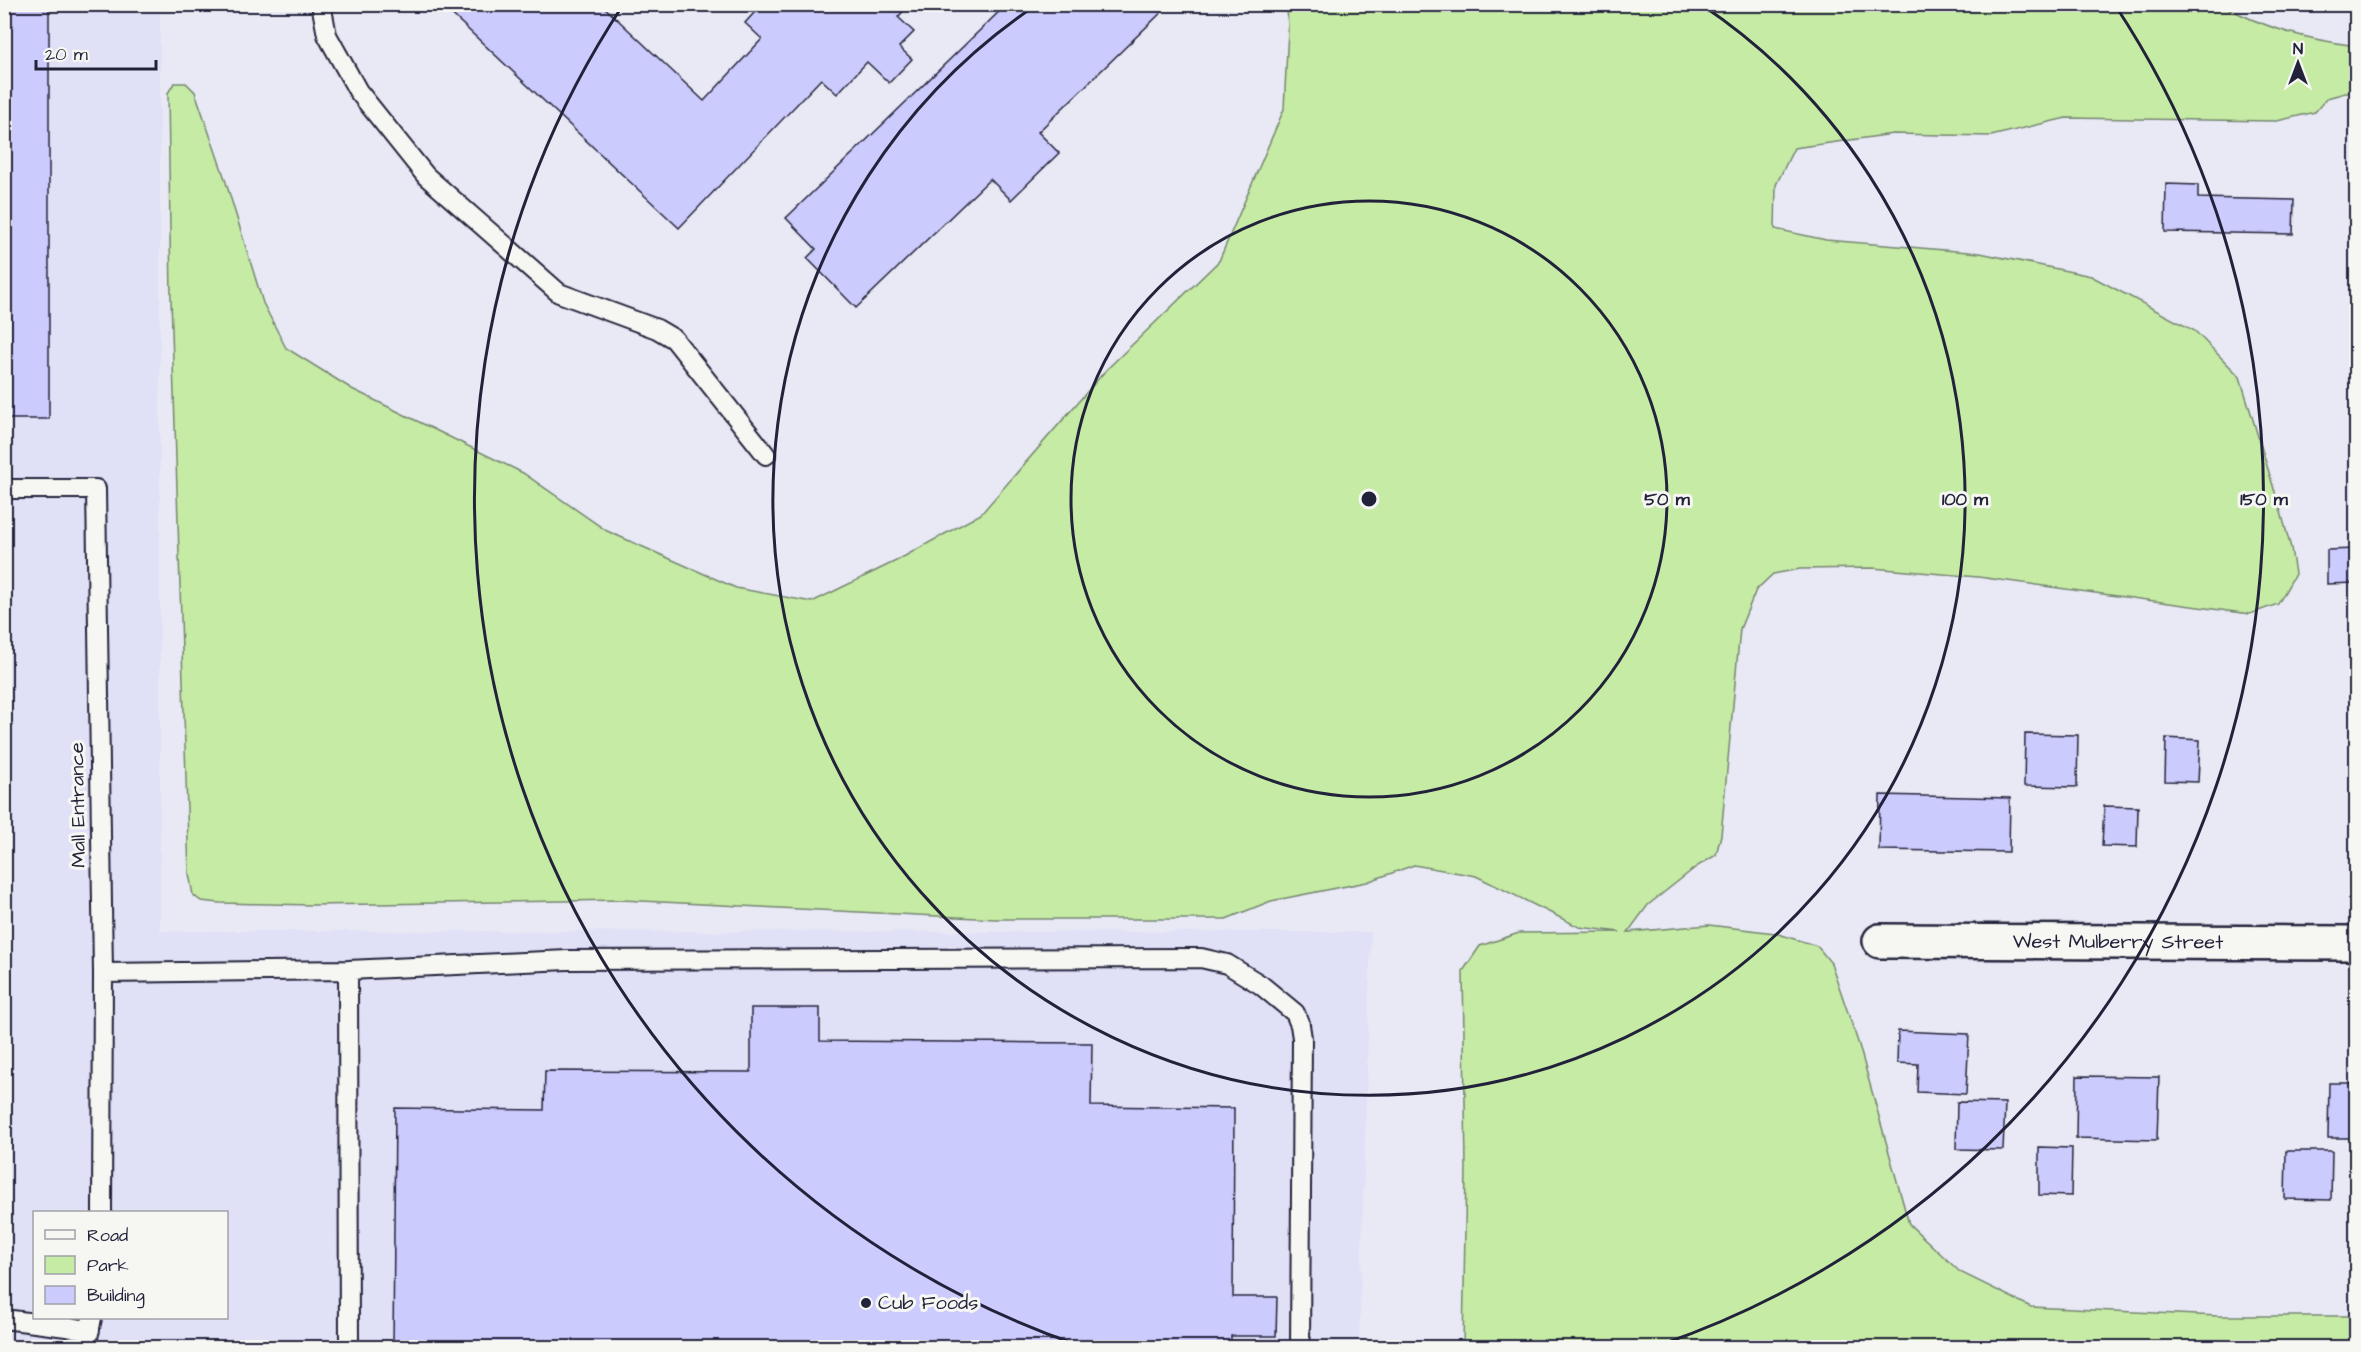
<svg xmlns="http://www.w3.org/2000/svg" width="2361" height="1352" font-family="'Architects Daughter',sans-serif">
  <rect width="100%" height="100%" fill="#e9e9f5"/>
  <filter id="ink" filterUnits="userSpaceOnUse"><feTurbulence type="fractalNoise" baseFrequency=".0167" numOctaves="2"/><feDisplacementMap in="SourceGraphic" scale="12" xChannelSelector="R" yChannelSelector="G"/><feConvolveMatrix kernelMatrix="1 2 1 2 8 2 1 2 1" color-interpolation-filters="sRGB"/></filter>
  <g filter="url(#ink)">
    <path fill="#e0e0f7" fill-rule="evenodd" d="M5 5H160V931L1371 932 1359 1347 5 1348ZM34 1212H226V1318H34Z"/>
    <path fill="#c6eba5" stroke="#748670" stroke-width="1.5" d="M2220 4C2266 29 2306 39 2356 46V93H2345L2327 98 2315 112 2277 121 2066 118 1991 136 1893 134 1794 148 1776 185 1775 229 1826 240 1980 253 2091 276 2195 331 2240 377 2281 512 2291 548 2295 574 2278 604 2250 614 1978 577 1872 568 1800 569 1773 574 1756 590 1740 629 1721 835 1716 855 1696 867 1648 905 1628 932 1709 925 1775 933 1817 946 1831 963 1859 1045 1909 1224 1960 1272 2031 1307 2218 1316H2356V1347H1463L1466 1168 1463 971 1480 946 1519 933 1620 932 1579 927 1476 876 1414 865 1367 882 1271 901 1226 919H996L622 900 313 905 220 903 201 901 193 895 189 874 171 298 168 93 174 83H186L195 92 224 176 263 303 286 348 352 389 523 473 607 531 736 588 812 602 896 561 981 514 1106 370 1219 261 1284 109 1288 29 1287 5Z"/>
    <path fill="#cccbfd" stroke="#22223b" stroke-width="1.5" d="M4 4H49V419H4Z
      M441 4H601L704 101 762 39 745 23 762 4H910L898 17 914 32 899 47 912 59 889 83 867 62 837 94 821 79 679 228Z
      M1007 4H1170L1038 132 1059 153 1011 200 990 179 856 308 807 258 816 249 786 218Z
      M2166 184 2198 185V198L2294 200 2293 234 2165 232Z
      M2356 549V583L2327 584V550Z
      M2025 734 2078 735 2077 787 2024 786Z
      M2166 738 2200 740 2198 782 2165 781Z
      M1880 795 2010 798 2009 852 1879 850Z
      M2104 806 2138 807 2137 847 2102 846Z
      M751 1008H820V1041L1092 1043 1091 1106 1234 1108 1233 1297H1277L1276 1336H1231V1348H393L395 1108 544 1110 545 1071 751 1072Z
      M1898 1031 1969 1034 1966 1094 1917 1092 1918 1064 1897 1063Z
      M2077 1076 2159 1077 2157 1140 2076 1138Z
      M2329 1083H2356V1138H2328Z
      M1957 1102 2005 1103 2003 1150 1956 1149Z
      M2039 1147 2072 1148 2071 1196 2039 1195Z
      M2286 1151H2332L2331 1200 2285 1199Z"/>
    <g fill="none" stroke-linecap="round" stroke-linejoin="round">
      <g stroke="#22223b" stroke-width="22">
        <path id="lane" d="M321 4 327 35 358 91 426 176 559 293 657 329 674 339 766 455
          M4 489H96L103 973 102 1212
          M348 970 349 1348
          M103 973 348 970 568 960 1201 958 1227 964 1261 985 1295 1013 1300 1025 1302 1038 1300 1348
          M4 1319 90 1330
          M86 1348 92 1318"/>
      </g>
      <g stroke="#22223b" stroke-width="38">
        <g id="street">
          <path id="s1" d="M1880 941 2356 943"/>
        </g>
      </g>
      <use href="#lane" stroke="#f6f6f2" stroke-width="18"/>
      <use href="#street" stroke="#f6f6f2" stroke-width="33"/>
    </g>
  </g>
  <g fill="none" stroke="#22223b" stroke-width="3">
    <circle cx="1369" cy="499" r="298"/>
    <path d="M1702 5A596 596 0 1 1 1036 5"/>
    <path d="M1078 1345A895 895 0 0 1 623 5M2115 5A895 895 0 0 1 1660 1345"/>
  </g>
  <circle fill="#22223b" stroke="#f6f6f2" stroke-width="2" cx="866" cy="1303" r="6"/>
  <g text-anchor="middle" dominant-baseline="central" stroke-width="6" stroke-linejoin="round" paint-order="stroke">
    <g font-size="20" fill="#22223b" stroke="#f6f6f2">
      <text transform="translate(78 805) rotate(-91)">Mall Entrance</text>
      <text stroke="none"><textPath href="#s1" startOffset="238">West Mulberry Street</textPath></text>
    </g>
    <g font-size="20" fill="#22223b" stroke="#f6f6f2" text-anchor="start">
      <text x="878" y="1303">Cub Foods</text>
    </g>
  </g>
  <circle cx="1369" cy="499" r="9" fill="#22223b" stroke="#f6f6f2" stroke-width="3"/>
  <g font-size="18" text-anchor="middle" font-weight="bold" fill="#22223b" stroke="#f6f6f2" stroke-width="6" stroke-linejoin="round" paint-order="stroke">
    <text x="1667" y="505">50 m</text>
    <text x="1965" y="505">100 m</text>
    <text x="2264" y="505">150 m</text>
  </g>
  <rect width="2361" height="1352" fill="none" stroke="#f6f6f2" stroke-width="24"/>
  <rect x="12" y="12" width="2337" height="1328" fill="none" stroke="#22223b" stroke-width="2" filter="url(#ink)"/>
  <rect x="33" y="1211" width="195" height="108" fill="#f6f6f2" stroke="#a1a1a9" stroke-width="1.5"/>
  <rect x="45" y="1230" width="30" height="9" fill="#f6f6f2" stroke="#a1a1a9" stroke-width="1.5"/>
  <text x="87" y="1241" font-size="18" fill="#22223b">Road</text>
  <rect x="45" y="1256" width="30" height="18" fill="#c6eba5" stroke="#a1a1a9" stroke-width="1.5"/>
  <text x="87" y="1271" font-size="18" fill="#22223b">Park</text>
  <rect x="45" y="1286" width="30" height="18" fill="#cccbfd" stroke="#a1a1a9" stroke-width="1.5"/>
  <text x="87" y="1301" font-size="18" fill="#22223b">Building</text>
  <g transform="translate(2298 63)" stroke="#f6f6f2" stroke-width="4.5" paint-order="stroke">
  <path d="M0-4.5L10 22L0 15L-10 22Z" fill="#22223b"/>
  <text y="-9" font-size="16" font-weight="bold" text-anchor="middle" fill="#22223b">N</text>
  </g>
  <path d="M36 60v9h120v-9" fill="none" stroke="#22223b" stroke-width="3"/>
  <text x="45" y="60" font-size="18" fill="#22223b" stroke="#f6f6f2" stroke-width="4.5" paint-order="stroke">20 m</text>
</svg>
